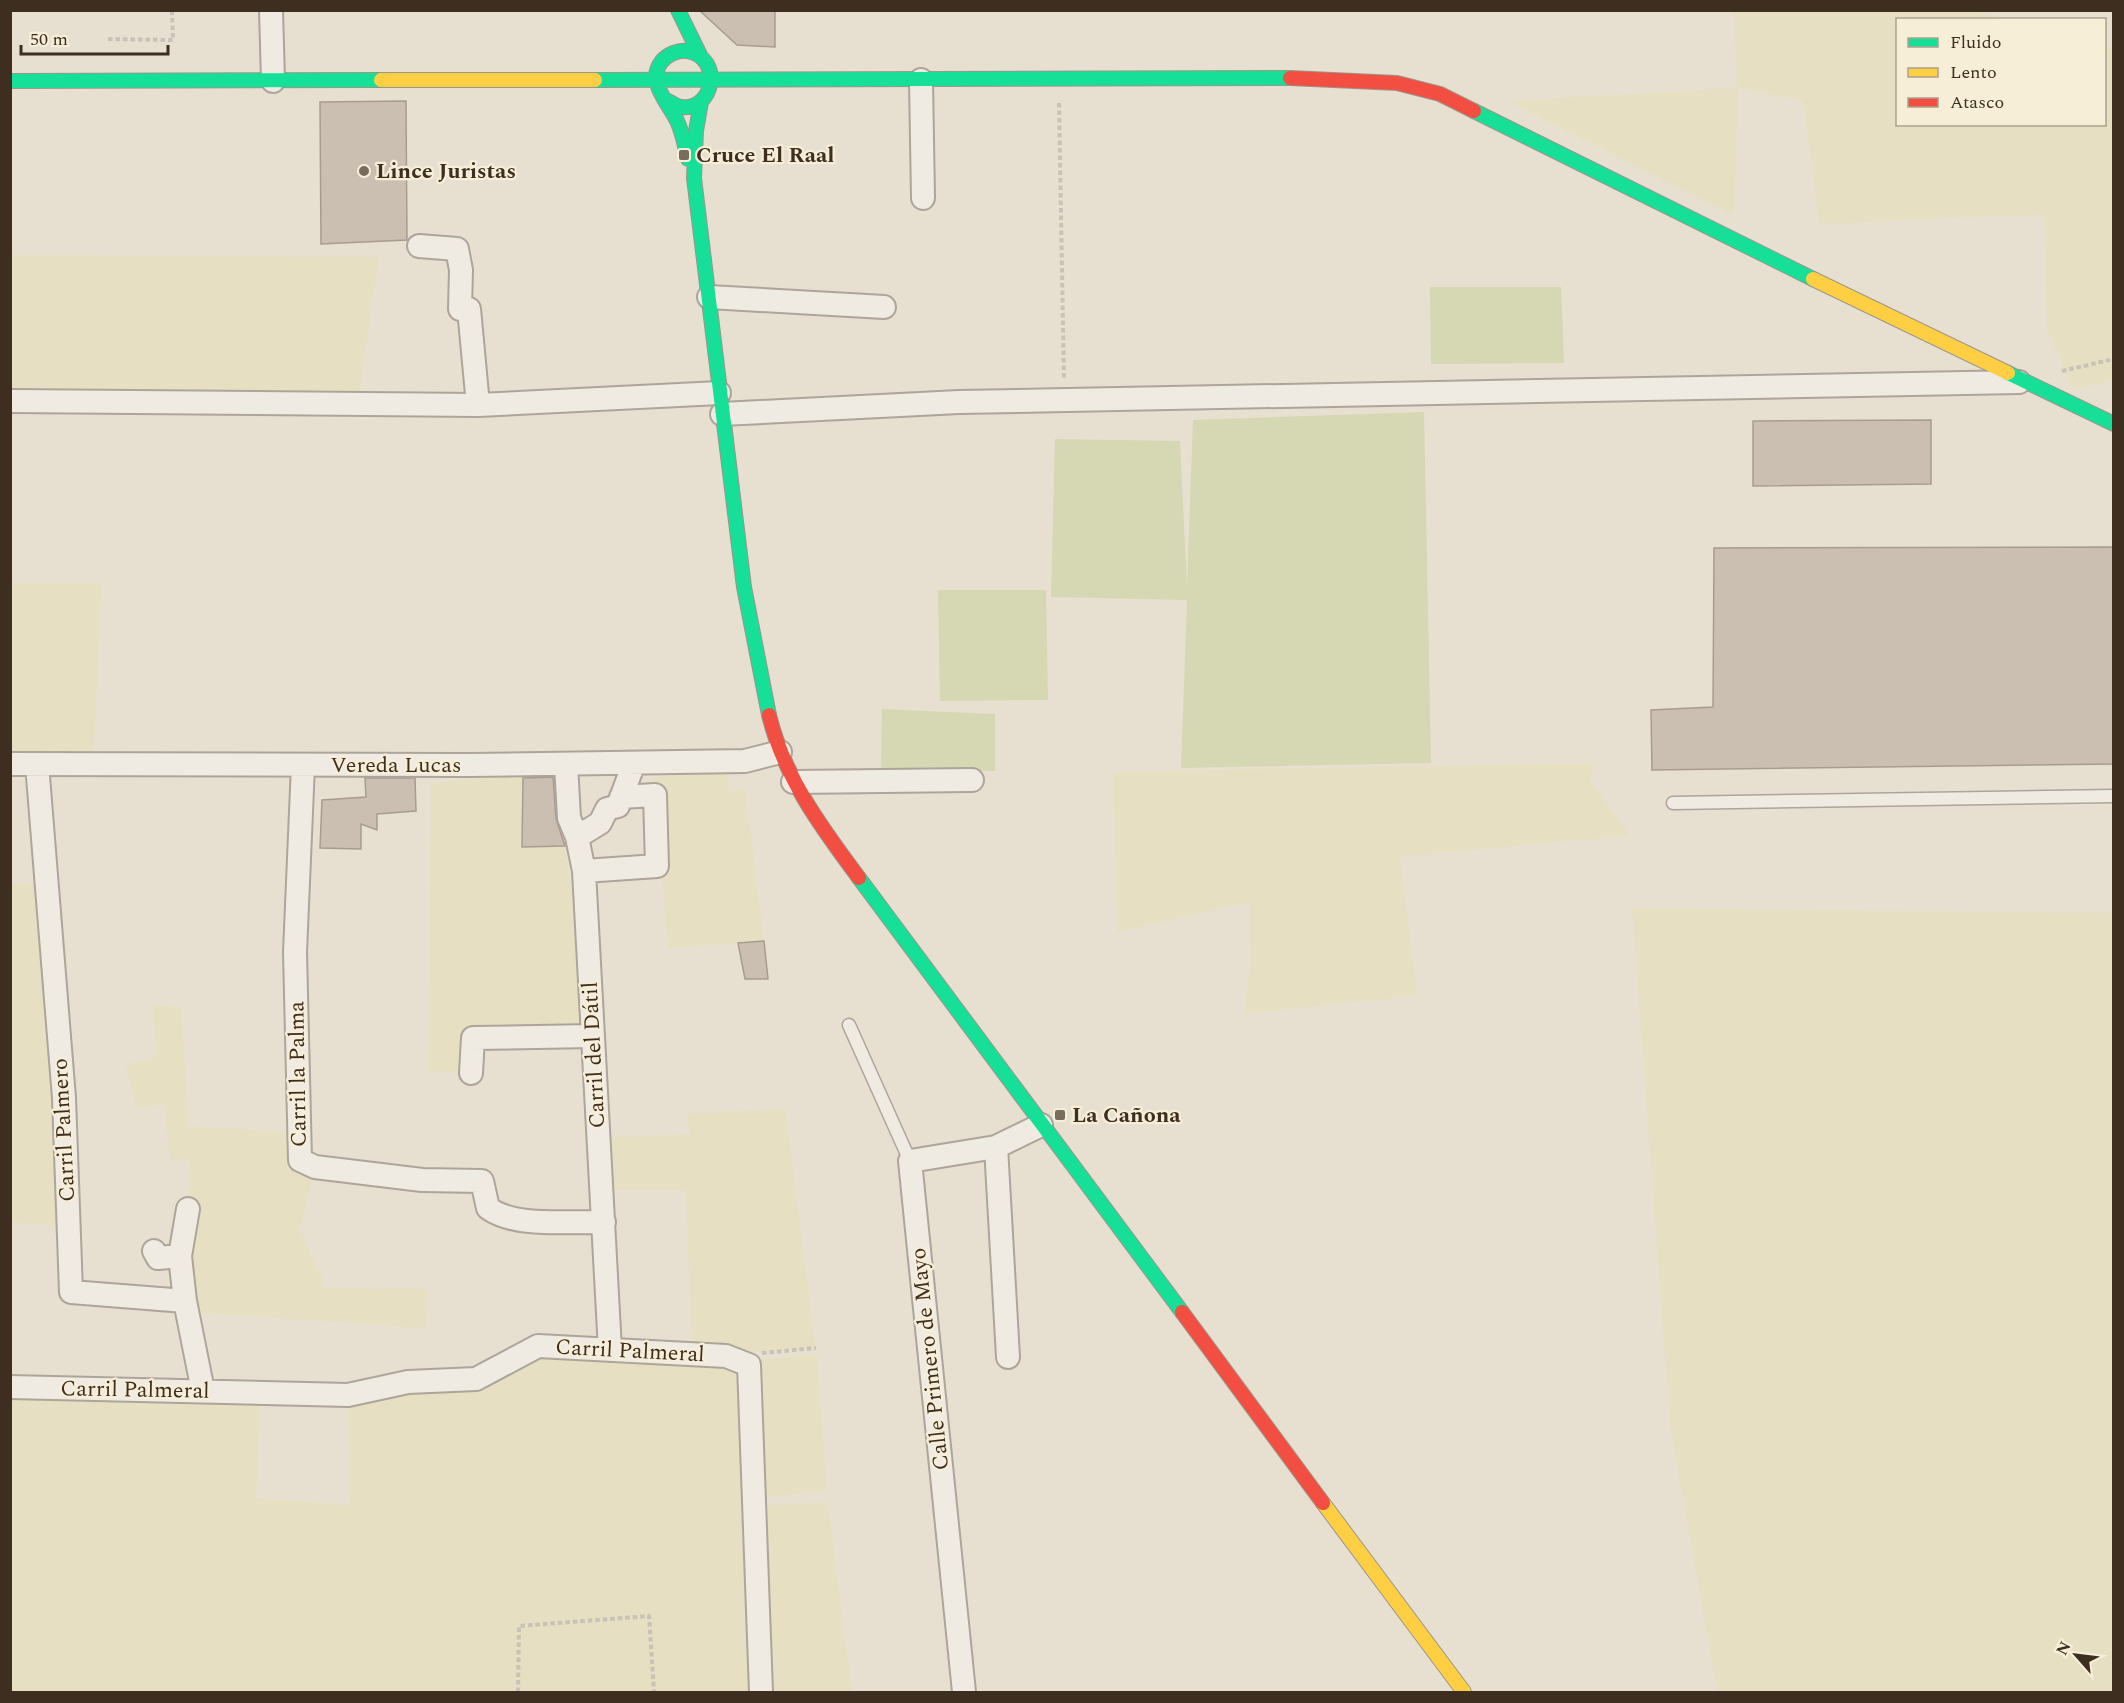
<svg xmlns="http://www.w3.org/2000/svg" width="2124" height="1703" font-family="Spectral,serif">
  <rect width="100%" height="100%" fill="#e7e0d1"/>
  <path fill="#e6dfc2" d="M1969 10 2001 19 1898 20V124H2104L2105 46 2113 49V381L2073 389 2047 330 2044 214 1819 224 1803 100 1738 88 1734 216 1508 101 1737 88 1734 11Z
    M11 255 379 257 358 402 11 401Z
    M11 583H102L93 764H11Z
    M1594 763 1590 781 1630 835 1400 857 1417 995 1244 1014 1250 967 1249 902 1117 932 1113 772Z
    M727 772 728 792 745 788 764 941 668 948 653 777Z
    M523 774 522 846H565L593 1036 474 1038 471 1073 428 1071 431 783Z
    M47 881 69 1227 11 1222 10 884Z
    M1632 908 2113 913V1692H1717L1670 1426Z
    M153 1005 181 1007 189 1126 299 1133 315 1167 300 1231 327 1288 428 1289 426 1328 187 1312 189 1158 170 1160 164 1104 136 1108 126 1064 156 1058Z
    M785 1108 816 1348 700 1354 749 1365 761 1692H11V1387L261 1393 256 1498 349 1505 348 1395 476 1379 538 1346 692 1354 686 1190H602L599 1138 691 1134 686 1114Z
    M817 1355 827 1491 764 1497 756 1368 763 1359Z
    M828 1502 852 1692H774L766 1505Z"/>
  <path fill="#d6d7b3" d="M1430 287H1561L1564 363 1431 364Z
    M1424 412 1431 763 1181 768 1187 600 1051 597 1055 439 1180 441 1187 588 1193 420Z
    M938 590H1046L1048 700 940 701Z
    M882 709 995 714V771L881 768Z"/>
  <path fill="#cbbfb2" stroke="#a89c90" stroke-width="1.5" d="M699 10H775V47L737 45Z
    M406 101 407 240 321 244 320 102Z
    M1931 420V484L1753 486V421Z
    M2114 547V764L1652 770 1651 710 1713 707 1714 548Z
    M553 777 556 819 565 846 522 847 523 778Z
    M365 778H415L416 811 377 814V830L361 824V849L320 848 322 800 366 797Z
    M764 941 768 979H745L738 943Z"/>
  <g fill="none" stroke-linecap="round" stroke-linejoin="round">
    <g stroke="#ada599" stroke-width="15">
      <path id="lane" d="M1673 803 2114 796
        M849 1025 910 1161"/>
    </g>
    <g stroke="#ada599" stroke-width="26">
      <path id="street" d="M271 10 273 81
        M921 80 923 198
        M419 246 457 249 461 270 460 309H469L478 405
        M709 297 884 307
        M10 401 478 405 719 393
        M722 414 959 402 2019 382
        M10 764 470 765 745 761 780 752
        M37 764 64 1098 71 1292 185 1301 203 1391
        M566 764 569 818 577 837 584 871 610 1350
        M303 765 295 952 300 1160 315 1167 422 1180 482 1181 488 1208C515 1228 570 1221 604 1222
        M793 782 972 780
        M577 837 600 823 607 809 618 806 634 763
        M584 871 657 866 655 795 621 797
        M471 1073 473 1038 593 1036
        M996 1147 1008 1357
        M154 1251 158 1258 180 1256 185 1301
        M180 1256 188 1209
        M10 1387 348 1395 408 1382 476 1379 538 1346 726 1356 749 1365 761 1692
        M964 1692 910 1161 996 1147 1041 1125"/>
    </g>
    <g stroke="#9c958a" stroke-width="16">
      <path id="fast" d="M678 10 700 55
        M595 80 1290 78
        M10 81 381 80
        M664 99C669 101 675 106 681 107 713 112 725 58 687 51 678 50 668 54 662 61 645 82 670 104 678 123 683 135 685 147 688 159
        M701 102 696 131 694 178 744 587 769 715
        M1474 111 1813 279
        M2008 373 2114 424
        M859 878 1182 1312"/>
    </g>
    <g stroke="#9c958a" stroke-width="16">
      <path id="slow" d="M381 80H595
        M1813 279 2008 373
        M1323 1503 1464 1692"/>
    </g>
    <g stroke="#9c958a" stroke-width="16">
      <path id="jam" d="M1290 78 1397 83 1440 94 1474 111
        M769 715C784 777 821 827 859 878
        M1182 1312 1323 1503"/>
    </g>
    <path stroke="#c8c2b9" stroke-width="4" stroke-dasharray="4.5 3" stroke-linecap="butt" d="M108 39 173 40 172 10
      M1059 103 1064 380
      M2062 371 2114 359
      M762 1353 816 1348
      M518 1692 519 1626 649 1616 654 1692"/>
    <use href="#lane" stroke="#efebe3" stroke-width="12"/>
    <use href="#street" stroke="#efebe3" stroke-width="22"/>
    <use href="#fast" stroke="#16e098" stroke-width="14"/>
    <use href="#slow" stroke="#ffcf43" stroke-width="14"/>
    <use href="#jam" stroke="#f24e42" stroke-width="14"/>
  </g>
  <g fill="#786c5e" stroke="#f7eed8" stroke-width="2">
    <rect x="678" y="149" width="12" height="12" rx="3"/>
    <circle cx="364" cy="171" r="6"/>
    <rect x="1054" y="1109" width="12" height="12" rx="3"/>
  </g>
  <g text-anchor="middle" dominant-baseline="central" stroke-width="4.5" stroke-linejoin="round" paint-order="stroke">
    <g font-size="22" font-weight="bold" fill="#3d2e20" stroke="#f7eed8" text-anchor="start">
      <text x="696" y="155">Cruce El Raal</text>
      <text x="376" y="171">Lince Juristas</text>
      <text x="1072" y="1115">La Cañona</text>
    </g>
    <g font-size="22" fill="#3d2e20" stroke="#f7eed8">
      <text x="396" y="765">Vereda Lucas</text>
      <text transform="translate(594 1055) rotate(-93)">Carril del Dátil</text>
      <text transform="translate(298 1074) rotate(-91)">Carril la Palma</text>
      <text transform="translate(64 1130) rotate(-93)">Carril Palmero</text>
      <text transform="translate(630 1351) rotate(3)">Carril Palmeral</text>
      <text transform="translate(930 1359) rotate(-96)">Calle Primero de Mayo</text>
      <text transform="translate(135 1390) rotate(1)">Carril Palmeral</text>
    </g>
  </g>
  <rect width="2124" height="1703" fill="none" stroke="#3d2e20" stroke-width="24"/>
  <rect x="1896" y="18" width="210" height="108" fill="#f7eed8" stroke="#ada18e" stroke-width="1.5"/>
  <rect x="1908" y="38" width="30" height="9" fill="#16e098" stroke="#ada18e" stroke-width="1.5"/>
  <text x="1950" y="48" font-size="18" fill="#3d2e20">Fluido</text>
  <rect x="1908" y="68" width="30" height="9" fill="#ffcf43" stroke="#ada18e" stroke-width="1.5"/>
  <text x="1950" y="78" font-size="18" fill="#3d2e20">Lento</text>
  <rect x="1908" y="98" width="30" height="9" fill="#f24e42" stroke="#ada18e" stroke-width="1.5"/>
  <text x="1950" y="108" font-size="18" fill="#3d2e20">Atasco</text>
  <g transform="translate(2076 1655) rotate(298)" stroke="#f7eed8" stroke-width="4.5" paint-order="stroke">
  <path d="M0-4.5L10 22L0 15L-10 22Z" fill="#3d2e20"/>
  <text y="-9" font-size="16" font-weight="bold" text-anchor="middle" fill="#3d2e20">N</text>
  </g>
  <path d="M21 45v9h147v-9" fill="none" stroke="#3d2e20" stroke-width="3"/>
  <text x="30" y="45" font-size="18" fill="#3d2e20" stroke="#f7eed8" stroke-width="4.5" paint-order="stroke">50 m</text>
</svg>
